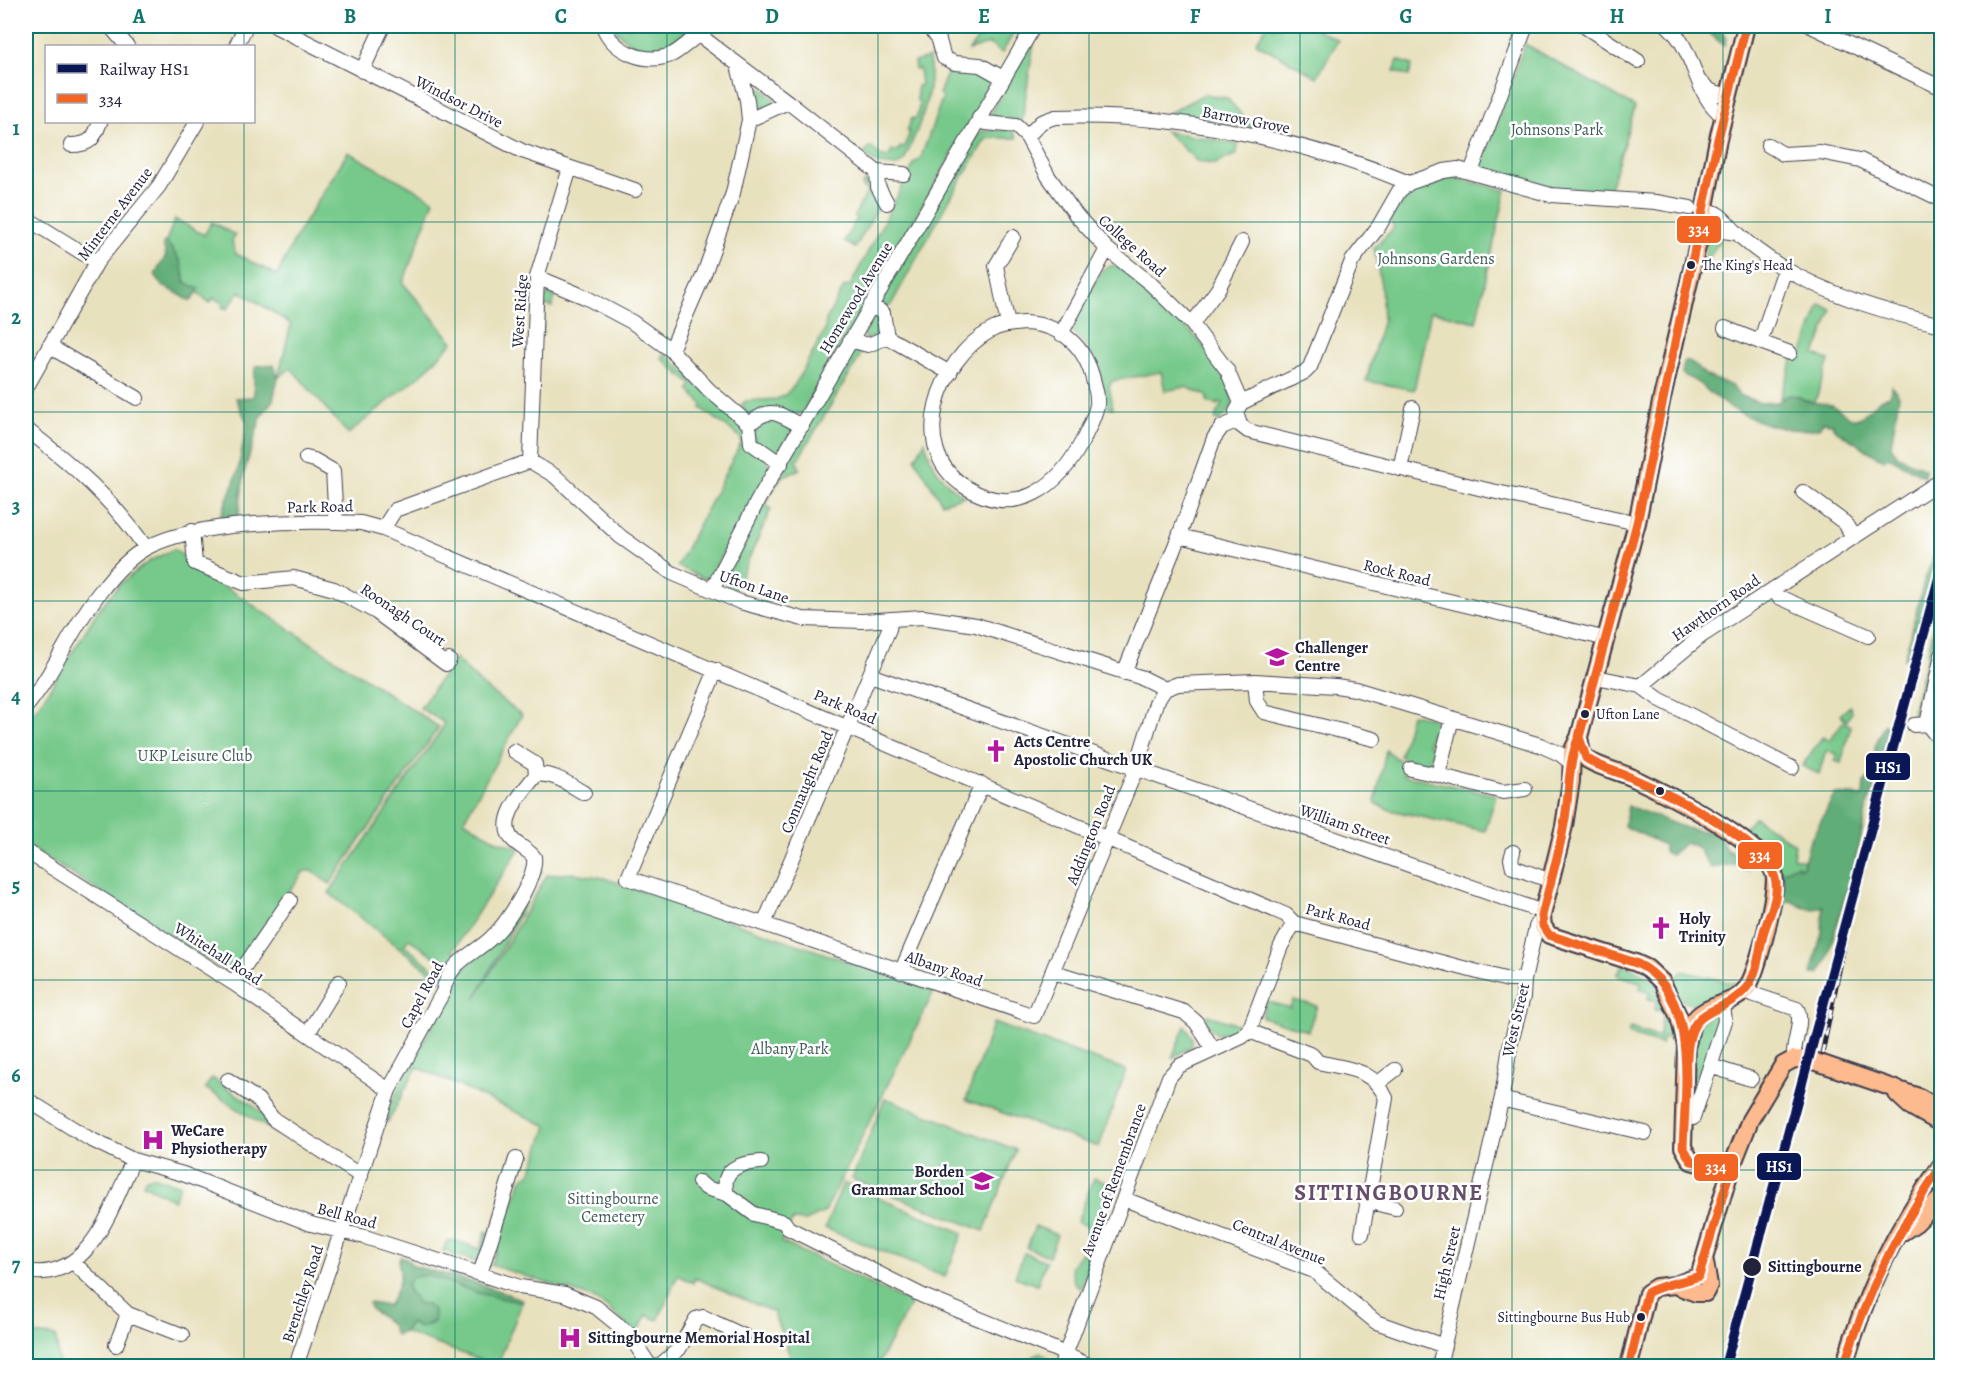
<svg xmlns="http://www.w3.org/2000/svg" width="1967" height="1392" font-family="Alegreya,serif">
  <rect width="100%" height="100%" fill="#fff"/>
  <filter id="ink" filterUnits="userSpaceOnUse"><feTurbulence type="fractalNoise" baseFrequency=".0167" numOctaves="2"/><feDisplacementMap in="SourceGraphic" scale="12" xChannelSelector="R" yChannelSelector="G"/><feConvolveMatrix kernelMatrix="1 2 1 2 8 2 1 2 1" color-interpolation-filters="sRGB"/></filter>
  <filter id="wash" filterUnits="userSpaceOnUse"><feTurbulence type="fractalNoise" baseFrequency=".008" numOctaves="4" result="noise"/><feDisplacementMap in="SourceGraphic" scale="24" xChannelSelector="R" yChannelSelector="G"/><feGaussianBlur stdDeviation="1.35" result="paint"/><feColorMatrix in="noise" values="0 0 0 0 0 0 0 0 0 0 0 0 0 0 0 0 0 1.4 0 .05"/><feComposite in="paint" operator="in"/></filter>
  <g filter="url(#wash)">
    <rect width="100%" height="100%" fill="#e8e1be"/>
    <path fill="#77c98b" stroke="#4c7663" stroke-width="1.5" d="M613 26H678L691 35C684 39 678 45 671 48 649 58 625 43 613 26Z
      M988 26H1018L1002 53 989 44 969 50Z
      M1266 26H1311L1338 40 1317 77 1256 43Z
      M1035 36 1022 121 991 118 990 115Z
      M1525 44 1635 107 1607 198 1542 188 1480 169Z
      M929 58C935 92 918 129 904 161L897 166 877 164 864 154 870 147 883 157H889L892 150 897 152 900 147 904 148 910 132 907 131 912 118 916 119 920 103 917 101V86L921 85 919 69H915L914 62Z
      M1398 60 1412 65 1409 76 1394 71Z
      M953 69H974L994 82 802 413 747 414 743 410 742 404 746 401 777 399 785 395 794 386 825 330 826 320 844 287 850 286 915 162 920 160 943 96 939 94 948 71Z
      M749 79 775 99 774 103 756 111 751 108Z
      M1204 94 1227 98 1254 129 1167 114Z
      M1013 130 1017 138H988L985 140 946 205 891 305 885 307 882 304V299L980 131Z
      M1165 131 1238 144 1237 154 1215 164 1198 162Z
      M348 152 434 200 403 283 453 342 423 373 348 434 291 368 278 378 291 324 240 291 227 309 222 307 223 303 213 298 210 303 185 282 166 241 175 219 204 235 212 222 235 235 232 241 236 254 277 275 298 233Z
      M1448 176 1506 190 1476 322 1431 311 1414 390 1366 381 1383 319 1381 285 1374 248 1394 228 1389 219 1418 186Z
      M867 180C868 191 879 197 878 207L855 248 844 241 857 218 854 216 867 193 862 185Z
      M1713 238 1720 239 1705 266 1706 242Z
      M1117 264C1144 289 1234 361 1233 399 1233 410 1226 415 1218 421L1215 419 1222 403 1219 402 1217 405 1207 401V396L1186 387 1165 391 1161 372 1112 381 1109 386 1113 408 1103 406C1106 374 1093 349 1069 328L1103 269Z
      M548 294H556L552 307 544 305 543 334 540 333 542 299Z
      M1820 304 1832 310 1815 355 1829 360 1815 402 1806 401 1798 396 1780 398 1794 356 1801 358Z
      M874 316 880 317 883 333 866 340 864 334Z
      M854 347 862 350 858 360 797 461 800 469 781 477 765 504 771 509 735 590 728 589 723 575Z
      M665 354 743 423 771 467 711 574 705 579 677 566 741 443 740 437 701 408 703 405 689 390 692 385 661 358Z
      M765 416 793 425V430L776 455 755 443 754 434Z
      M925 441C930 465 943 483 964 496L942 503 915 459Z
      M174 549 210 577 439 727 330 884 311 871H304L238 965 230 971 224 970 26 845V722L42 701 99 609 120 584 148 562Z
      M455 658 483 686 522 715 464 820 497 841 520 848 453 950 462 957 444 963 409 939 404 945 439 973 445 983 329 893 443 727V722L420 708Z
      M1850 706 1851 713 1846 723 1851 726 1841 763 1835 761 1837 754 1826 751 1819 774 1802 766 1823 736 1830 740 1845 719 1840 715Z
      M1411 714 1431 718 1439 725V735L1431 733 1428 745 1434 747 1429 765 1407 761 1400 756Z
      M1386 750 1405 765 1403 775 1496 795 1485 831 1390 810 1375 803Z
      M1754 817 1795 844 1793 857 1804 860 1803 866 1780 873 1741 832Z
      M542 869V871L475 999 547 875 573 873 604 878 934 991 825 1212 806 1221 793 1220 781 1242 911 1303 877 1366H794L773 1312 695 1278 693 1283 678 1275 658 1320 646 1315 639 1331 635 1332 604 1305 590 1297 491 1265 522 1179 531 1173 547 1126 417 1067 388 1122 386 1114 414 1058 467 964 505 932Z
      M1623 965 1634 969 1654 982 1680 1038 1678 1080 1673 1050 1675 1041 1663 1037 1661 1044 1628 1034 1630 1028 1658 1037 1664 1012 1654 1010 1657 1001 1648 999 1650 992 1640 989 1641 982 1617 975Z
      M1682 971 1741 985C1724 1000 1678 1020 1673 983Z
      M1293 1000 1317 1006 1308 1031 1262 1017 1266 1001 1290 1008Z
      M1713 1012 1722 1016 1693 1105V1029Z
      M1207 1015 1240 1025 1228 1033 1217 1034 1205 1023Z
      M993 1023 1126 1070 1099 1147 966 1100Z
      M1185 1026 1192 1037V1046L1172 1058Z
      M212 1078 253 1105 279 1129 277 1134 205 1088Z
      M885 1098 1016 1150 984 1231 852 1179Z
      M152 1176 180 1185 174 1200 143 1184 145 1179Z
      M1094 1178 1114 1185 1098 1230 1077 1222Z
      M843 1183 963 1233 945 1277 825 1228Z
      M1035 1226 1057 1235 1049 1256 1027 1248Z
      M486 1231 489 1232 480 1263 443 1251 447 1241 453 1240 480 1249Z
      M1092 1252 1093 1256 1081 1288 1074 1282 1071 1267 1080 1254Z
      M1024 1253 1046 1261 1037 1285 1015 1277Z
      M413 1266 476 1283 521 1299 522 1303 497 1366 403 1332 411 1323 419 1328 431 1324 427 1305 417 1303 406 1288Z
      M26 1334 56 1336 59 1366H26Z
      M1040 1352 1046 1356 1051 1366H1035L1032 1358Z"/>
    <path fill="#61ad77" stroke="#426859" stroke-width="1.5" d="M1702 26H1718L1726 38 1724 46Z
      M166 241 181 262 185 282 199 289 191 301C180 296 173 289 162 286L155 274 166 256 163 243Z
      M1684 361H1689L1707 376 1732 386 1739 395 1760 403 1778 402 1789 395 1798 396 1806 401 1832 405 1851 418H1860L1879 401 1889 396 1892 386 1899 396 1891 446 1898 456 1925 469 1924 476 1889 457 1884 459 1878 457 1834 429 1832 423 1823 422 1819 428C1778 436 1731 413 1702 386 1697 381 1688 378 1682 374Z
      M274 365 278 378 273 400 261 416 244 473 238 522 218 523 238 471 247 423 236 398 253 397C256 389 252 377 256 366Z
      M1941 519 1940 557 1930 582 1912 655 1904 659 1924 582 1939 541Z
      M1941 601V672L1930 722 1915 720 1912 713Z
      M1884 725H1888L1880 771 1867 806 1859 847 1827 960 1819 974H1811L1822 932 1823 906 1813 910 1790 901 1782 902 1783 876 1780 873 1798 864 1799 868 1803 866 1809 843 1835 794 1863 796 1864 782 1875 772V747Z
      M1628 806 1685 828 1720 834 1725 849 1745 860 1748 870 1736 864 1711 868 1697 847 1686 842 1671 855 1664 852V845L1624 826Z
      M400 1257 406 1258 413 1266 476 1283 521 1299 522 1303 478 1293 427 1275 413 1277 407 1284 409 1293 414 1296 417 1303 427 1305 434 1311V1322L419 1328 411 1323 403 1332 395 1335 392 1326 370 1308 369 1303 388 1306C393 1299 401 1281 400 1272 400 1266 397 1264 400 1257Z"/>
  </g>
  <g filter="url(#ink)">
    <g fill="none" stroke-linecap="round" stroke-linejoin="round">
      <g stroke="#403f4f" stroke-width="16">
        <path id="minor" d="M110 26 127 46
          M275 26 522 151 635 190
          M603 26C613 52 646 66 673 54 682 49 690 41 699 34
          M927 26 938 37 944 58 955 63 980 65 1003 78
          M1584 26 1638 61
          M1668 26C1697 52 1693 94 1723 116
          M1811 26 1942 88
          M236 46 246 26
          M738 66 747 100 749 120
          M362 71 383 26
          M1700 82 1711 91 1728 96
          M788 102 877 172
          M979 118 986 123 1016 126 1027 137 1048 176 1076 215 1107 249 1151 284 1192 324 1227 370 1241 403 1236 412 1240 425 1248 431 1483 489 1637 523
          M1027 137 1041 122 1055 117C1170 112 1303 139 1409 183L1444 171 1458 169 1551 195 1656 202 1690 208
          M71 145C90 145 94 139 100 122
          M1768 145 1783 154 1820 152 1860 160 1942 200
          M1471 172 1526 26
          M887 203 878 187 877 172 904 174
          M1705 210C1722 212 1725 222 1737 233 1750 246 1770 260 1785 269 1833 297 1888 313 1942 325
          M26 218 97 262
          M1701 228 1737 233
          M537 277 585 297 632 322 671 350 709 390 749 424
          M1025 323C1063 325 1086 347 1094 383 1096 390 1098 396 1097 405 1095 416 1089 428 1084 438 1060 486 1017 521 964 486 906 448 939 359 990 331 1000 325 1013 324 1025 323Z
          M1192 324 1218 289 1242 242
          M1008 325 996 266 1013 237
          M1725 328 1760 342 1785 269
          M1061 334 1107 249
          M887 337 950 373
          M850 340 868 345 887 337 883 313 871 305
          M1760 342 1790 353
          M49 346 137 398
          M671 350 704 274 733 193 749 120 788 102 687 26
          M26 388 97 262 159 186 197 122
          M1241 403 1305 372 1310 367 1352 261 1379 226 1399 191 1409 183
          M26 429C72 464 113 500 146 548
          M306 458 314 460 333 471 336 522
          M530 461 537 277 570 168
          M781 464 751 443 749 424C773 404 778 415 802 426
          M1400 469 1413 408
          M1803 492 1845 523 1853 537
          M383 529 395 510 530 461 555 476 621 537 672 573 740 602 803 619 862 621 923 617 976 625 1143 678 1165 689
          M192 531 195 563 244 583 294 578 334 589 376 612 446 664 449 660
          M1179 536 1607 639
          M1773 589 1779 597 1868 636
          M712 590 758 500 1034 26
          M716 670 628 878 1034 1016 1136 769 1156 703 1165 689 1178 684 1255 681 1336 686 1355 689 1540 745 1560 754 1570 762
          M1124 673 1179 536 1214 438 1222 427 1238 420
          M870 675 1543 912
          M1596 677 1641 686 1701 636 1942 480
          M1255 681 1257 701 1264 712 1374 739
          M1641 686 1659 699 1792 768
          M26 707C55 672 71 628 100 592 112 576 128 558 146 548 195 521 305 520 361 523L383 529 1286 915 1294 923 1508 980H1524
          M1452 718 1438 775 1503 792 1525 789
          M1927 724 1935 734 1942 737
          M1914 725 1927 724 1942 655
          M514 751 535 764 536 775
          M1411 769 1438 775
          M26 851 233 983 389 1090
          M1513 852 1511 859 1513 867 1551 881
          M764 924 889 629 891 619
          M901 972 982 784
          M1054 972 1184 1012 1196 1022 1213 1049
          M233 983 290 900
          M1743 991 1797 1009C1804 1022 1792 1044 1794 1059
          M1249 1031 1312 1055 1318 1062C1347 1069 1373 1068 1386 1098L1362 1234
          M308 1033 339 982
          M1710 1066 1751 1079
          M228 1080 258 1100 273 1119 361 1176
          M1378 1083 1395 1070
          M1502 1097 1509 1101 1645 1133
          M26 1099 88 1138 133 1160 183 1174 311 1224 365 1237 520 1287 565 1294 596 1307 628 1333 650 1366
          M1693 1118 1725 1021 1723 1005
          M699 1182 706 1188 727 1194 754 1214 784 1222 788 1228 923 1296 1054 1349 1090 1366
          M727 1194C720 1169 739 1163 761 1162
          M1124 1199 1314 1271 1376 1322 1444 1346
          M1366 1201 1395 1208
          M74 1263 128 1314 182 1335
          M26 1271C90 1283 112 1206 133 1160
          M480 1274 516 1159
          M116 1345 128 1314
          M296 1366 389 1090 443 992C449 961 472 956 491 938 507 924 537 877 534 857 527 849 518 846 512 839 496 820 525 789 536 775 553 772 570 785 584 793
          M659 1366 679 1349 696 1319 703 1317 744 1336
          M1061 1366 1169 1077 1179 1066 1242 1037 1249 1031 1281 946 1294 923
          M1439 1366 1502 1097 1510 1046 1523 997 1524 980 1536 927 1542 916"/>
      </g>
      <g stroke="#403f4f" stroke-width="20">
        <path id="major" d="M1579 737 1582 753 1588 760C1602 768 1617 771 1631 777 1663 792 1763 841 1774 873 1779 889 1758 967 1749 984 1739 1006 1705 1002 1693 1022 1690 1028 1689 1037 1687 1044
          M1897 1094 1910 1106 1942 1124
          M1730 1171 1691 1161 1683 1147 1686 1045 1679 1017 1662 982 1647 968 1636 963 1549 935 1543 926 1542 916 1564 826 1571 781 1572 752 1579 737 1637 523 1661 402 1698 243 1718 139 1746 26
          M1898 1235 1916 1223 1942 1197
          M1699 1276 1730 1171 1750 1120 1783 1065 1794 1059 1811 1060 1919 1097 1942 1110
          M1675 1285 1696 1293H1705L1709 1285 1705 1262
          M1629 1366 1647 1293 1656 1287 1675 1285 1699 1276
          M1844 1366C1867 1289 1894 1231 1942 1164"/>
      </g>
      <use href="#minor" stroke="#fff" stroke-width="14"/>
      <use href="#major" stroke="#fcba8e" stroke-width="16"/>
      <g stroke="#22223b" stroke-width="5">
        <path id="rail" d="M1822 1054 1846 937"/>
      </g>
      <use href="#rail" stroke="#fff" stroke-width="3" stroke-dasharray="9" stroke-linecap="butt"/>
      <g stroke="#fff" stroke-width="14">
        <path id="bus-1" d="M1583 720 1579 737 1586 758C1600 768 1616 771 1632 778 1669 794 1763 838 1775 878 1780 895 1769 915 1764 931 1759 949 1759 971 1747 987 1720 1020 1689 1000 1687 1058
          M1629 1366 1647 1293C1659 1285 1683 1282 1699 1276L1730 1171 1691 1161 1683 1147C1685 1090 1700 992 1636 963L1549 935 1543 926 1542 916C1549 886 1559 855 1564 824 1570 796 1567 763 1579 737L1637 523 1718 139 1746 26
          M1844 1366C1867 1293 1898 1228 1942 1165"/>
      </g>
      <use href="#bus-1" stroke="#f26522" stroke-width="9"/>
      <g stroke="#fff" stroke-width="15">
        <path id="rail-1" d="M1725 1366 1942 567"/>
      </g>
      <use href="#rail-1" stroke="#091855" stroke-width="10"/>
    </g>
  </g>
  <path fill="none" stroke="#0f766e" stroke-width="1.5" stroke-opacity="0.55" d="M244 26V46M455 26V1366M667 26V1366M878 26V1366M1089 26V1366M1300 26V1366M1512 26V1366M1723 26V1366M244 122V1366M26 222H1942M26 412H1942M26 601H1942M26 791H1942M26 980H1942M26 1170H1942"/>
  <defs>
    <g id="university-bare" transform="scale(1.8)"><path d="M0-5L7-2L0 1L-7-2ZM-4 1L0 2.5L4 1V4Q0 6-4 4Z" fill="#b5179e" stroke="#fff" stroke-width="2.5" paint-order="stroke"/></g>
    <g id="church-bare" transform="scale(1.8)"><path d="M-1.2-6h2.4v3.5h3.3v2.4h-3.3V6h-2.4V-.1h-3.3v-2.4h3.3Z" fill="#b5179e" stroke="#fff" stroke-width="2.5" paint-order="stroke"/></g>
    <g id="hospital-bare" transform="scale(1.8)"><path d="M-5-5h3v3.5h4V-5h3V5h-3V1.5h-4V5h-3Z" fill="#b5179e" stroke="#fff" stroke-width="2.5" paint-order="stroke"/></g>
    <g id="school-bare" transform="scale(1.8)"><path d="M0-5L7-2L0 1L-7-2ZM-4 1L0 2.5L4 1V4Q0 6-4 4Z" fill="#b5179e" stroke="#fff" stroke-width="2.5" paint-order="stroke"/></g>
  </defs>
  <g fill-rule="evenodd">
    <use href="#university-bare" x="1277" y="657"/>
    <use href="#church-bare" x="996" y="751"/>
    <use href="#church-bare" x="1661" y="928"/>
    <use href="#hospital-bare" x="153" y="1140"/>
    <use href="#school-bare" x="982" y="1181"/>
    <use href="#hospital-bare" x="570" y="1338"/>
  </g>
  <g fill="#22223b" stroke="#fff" stroke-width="2">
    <circle cx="1691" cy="265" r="5"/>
    <circle cx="1585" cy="714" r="5"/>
    <circle cx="1660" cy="791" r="5"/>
    <circle cx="1752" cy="1267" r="10"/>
    <circle cx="1641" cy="1317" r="5"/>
  </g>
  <g text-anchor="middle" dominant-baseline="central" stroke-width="5" stroke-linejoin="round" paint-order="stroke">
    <g font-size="14" fill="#22223b" stroke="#fff" text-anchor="start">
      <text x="1702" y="265">The King's Head</text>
      <text x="1596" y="714">Ufton Lane</text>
      <text x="1630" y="1317" text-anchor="end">Sittingbourne Bus Hub</text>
    </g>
    <g font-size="16" fill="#22223b" stroke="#fff">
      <text transform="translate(459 102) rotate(27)">Windsor Drive</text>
      <text transform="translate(1246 120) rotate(11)">Barrow Grove</text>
      <text transform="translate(115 214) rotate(-53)">Minterne Avenue</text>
      <text transform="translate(1132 246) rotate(42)">College Road</text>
      <text transform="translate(856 298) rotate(-59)">Homewood Avenue</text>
      <text transform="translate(520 311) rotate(-86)">West Ridge</text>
      <text transform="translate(320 507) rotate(-1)">Park Road</text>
      <text transform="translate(1397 573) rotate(14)">Rock Road</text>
      <text transform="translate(754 587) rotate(19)">Ufton Lane</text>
      <text transform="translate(1716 608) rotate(-35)">Hawthorn Road</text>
      <text transform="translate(403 615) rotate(34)">Roonagh Court</text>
      <text transform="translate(845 707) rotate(23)">Park Road</text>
      <text transform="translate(807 782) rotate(-67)">Connaught Road</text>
      <text transform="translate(1345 825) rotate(19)">William Street</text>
      <text transform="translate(1091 835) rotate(-68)">Addington Road</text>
      <text transform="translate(1338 917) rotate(15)">Park Road</text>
      <text transform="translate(218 954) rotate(33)">Whitehall Road</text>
      <text transform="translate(944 969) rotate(19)">Albany Road</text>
      <text transform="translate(422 995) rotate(-62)">Capel Road</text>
      <text transform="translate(1516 1020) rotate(-77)">West Street</text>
      <text transform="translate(1114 1180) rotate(-70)">Avenue of Remembrance</text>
      <text transform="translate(347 1216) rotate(15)">Bell Road</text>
      <text transform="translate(1279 1242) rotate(22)">Central Avenue</text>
      <text transform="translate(1447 1263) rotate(-77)">High Street</text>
      <text transform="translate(303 1294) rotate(-72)">Brenchley Road</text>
    </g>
    <g font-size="16" fill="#405c57" stroke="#fff">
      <text x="1557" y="130">Johnsons Park</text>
      <text x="1436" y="259">Johnsons Gardens</text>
      <text x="195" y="756">UKP Leisure Club</text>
      <text x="790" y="1049">Albany Park</text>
      <text x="613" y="1199">Sittingbourne<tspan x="613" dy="18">Cemetery</tspan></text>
    </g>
    <g font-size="16" font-weight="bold" fill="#22223b" stroke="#fff" text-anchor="start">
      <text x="1295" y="648">Challenger<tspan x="1295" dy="18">Centre</tspan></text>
      <text x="1014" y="742">Acts Centre<tspan x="1014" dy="18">Apostolic Church UK</tspan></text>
      <text x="1679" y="919">Holy<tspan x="1679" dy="18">Trinity</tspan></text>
      <text x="171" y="1131">WeCare<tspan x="171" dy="18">Physiotherapy</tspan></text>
      <text x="964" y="1172" text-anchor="end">Borden<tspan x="964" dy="18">Grammar School</tspan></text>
      <text x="588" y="1338">Sittingbourne Memorial Hospital</text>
    </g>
    <g font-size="16" font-weight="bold" fill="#22223b" stroke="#fff" text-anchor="start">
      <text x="1768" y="1267">Sittingbourne</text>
    </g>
    <g font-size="22" font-weight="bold" letter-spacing="1.5" fill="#654d6c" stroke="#fff">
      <text x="1389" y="1193">SITTINGBOURNE</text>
    </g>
  </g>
  <g stroke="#fff" stroke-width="2">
    <rect x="1676" y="215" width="46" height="29" rx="6" fill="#f26522"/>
    <rect x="1865" y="752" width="46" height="29" rx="6" fill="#091855"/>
    <rect x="1737" y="841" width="46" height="29" rx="6" fill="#f26522"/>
    <rect x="1756" y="1152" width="46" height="29" rx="6" fill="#091855"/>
    <rect x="1693" y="1153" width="46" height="29" rx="6" fill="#f26522"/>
  </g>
  <g font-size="16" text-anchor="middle" font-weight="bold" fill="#fff">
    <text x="1699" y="235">334</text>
    <text x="1888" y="773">HS1</text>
    <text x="1760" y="861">334</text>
    <text x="1779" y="1172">HS1</text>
    <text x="1716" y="1173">334</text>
  </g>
  <rect width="1967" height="1392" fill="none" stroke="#fff" stroke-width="66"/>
  <rect x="45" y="45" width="210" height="78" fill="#ffffff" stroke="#a7a7b1" stroke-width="1.5"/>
  <rect x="57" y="64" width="30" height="9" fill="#091855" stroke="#a7a7b1" stroke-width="1.5"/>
  <text x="99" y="75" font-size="18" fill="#22223b">Railway HS1</text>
  <rect x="57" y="94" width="30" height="9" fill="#f26522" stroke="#a7a7b1" stroke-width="1.5"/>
  <text x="99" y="105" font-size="18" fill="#22223b">334</text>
  <rect x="33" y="33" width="1901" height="1326" fill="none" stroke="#0f766e" stroke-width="2"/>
  <g font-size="20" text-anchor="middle" font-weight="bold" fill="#0f766e">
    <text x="139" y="23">A</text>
    <text x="350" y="23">B</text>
    <text x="561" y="23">C</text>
    <text x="772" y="23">D</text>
    <text x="984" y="23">E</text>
    <text x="1195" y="23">F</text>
    <text x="1406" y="23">G</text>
    <text x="1617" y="23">H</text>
    <text x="1828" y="23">I</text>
    <text x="16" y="135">1</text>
    <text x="16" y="324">2</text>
    <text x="16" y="513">3</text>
    <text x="16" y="703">4</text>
    <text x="16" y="892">5</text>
    <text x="16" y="1082">6</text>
    <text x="16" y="1271">7</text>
  </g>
</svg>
